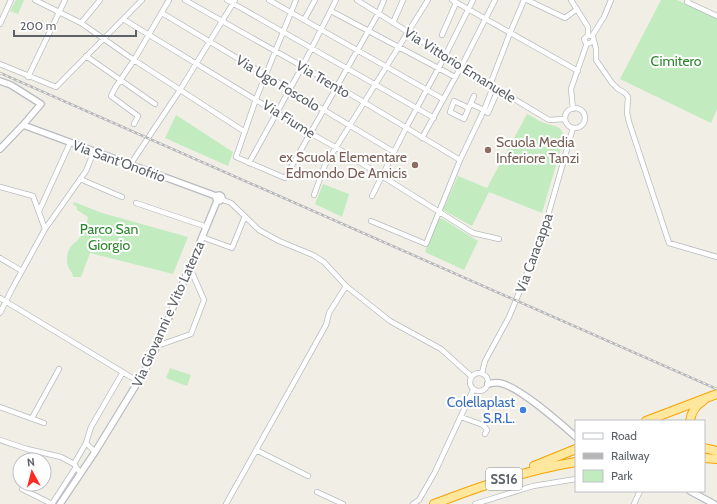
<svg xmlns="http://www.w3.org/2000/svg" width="717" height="504" font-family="Cabin,sans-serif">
  <rect width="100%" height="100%" fill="#f1eee6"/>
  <path fill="#c2ebc0" d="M16 0H24L18 14 10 11Z
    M661 0H677L717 18V109L711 123 620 79Z
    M527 114C532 116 537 120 542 122 552 127 562 123 564 138L542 213 489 192 472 226 443 210 458 176 487 188Z
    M176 115 233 152 228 166 165 138Z
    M323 184 349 194 342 217 315 204Z
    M74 202 102 213 188 237 173 274 90 253 81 277H73C73 272 69 270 68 266 65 257 68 248 75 242H76L85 231 88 217 77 210V207L73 204Z
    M437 218 440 219 441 218 478 241 464 270 425 252Z
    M170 368 191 375 187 386 166 378Z"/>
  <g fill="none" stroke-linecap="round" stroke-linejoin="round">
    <g stroke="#b8bcc1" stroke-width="6">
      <path id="minor" d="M35 0 81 23 134 60 245 132
        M185 0 337 86 460 160
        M227 0 434 118
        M269 0 443 99
        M296 0 256 99 236 157 285 178 378 14 384 0
        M357 0 408 32 461 67 549 120 565 119
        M452 0 578 71
        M527 0 565 18 577 9
        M571 0 588 27V35
        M688 0 687 2 717 16
        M331 11 455 77
        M162 13 394 152
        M123 19 310 133 337 148 473 233 499 239
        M304 20 315 0
        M81 23 100 0
        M393 23 403 0
        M0 24 11 0
        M442 35 456 3
        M592 36 604 17 611 0
        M593 40C592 43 589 44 586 43L584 39 588 35 593 37 596 49V60L612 83 618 89 625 93 628 97 627 113 629 122 669 243 717 257
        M86 56 155 104
        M0 64 56 87 142 0
        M28 77 65 0
        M490 85 510 33 524 0
        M493 87 484 110 488 113 498 90
        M469 108 454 101 450 112 464 119 474 96
        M565 118a10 10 0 1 1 20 0a10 10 0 1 1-20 0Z
        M573 109 571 89 587 43
        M134 124 138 116 111 96 115 88 134 60 169 0
        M422 138 461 67 495 0
        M249 163 302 67 336 0
        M130 165 180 90 235 0
        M80 179 122 197
        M0 187 33 196 45 229
        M314 195 325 165 428 0
        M372 196 406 128 445 56 473 0
        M221 199 231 203 259 230 279 241 313 255 324 262 346 286 390 321 441 349 471 376
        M136 203 207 227
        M39 211 70 143
        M371 221 426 244 460 160 484 110 471 104
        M202 237 232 248 245 216
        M0 258 22 271
        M0 298 139 382
        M0 313 12 289 45 229 86 171 94 151
        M157 346 191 334 204 300 190 268
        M470 382a9 9 0 1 1 18 0a9 9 0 1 1-18 0Z
        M482 373 485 361 509 317 541 240 573 128
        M0 407 44 423
        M461 417 483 425 487 430 485 434
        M32 418 59 369
        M0 440 27 449 61 457 74 464 81 474
        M86 443 95 452
        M256 450 308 476
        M74 464 86 443 91 427 123 372
        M22 489 52 504
        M317 492 343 504
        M52 504 76 467
        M226 504 326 325 329 313 346 286
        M413 504 419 500 435 472 473 390
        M475 504 533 486 576 479
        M634 504 640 491"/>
    </g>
    <g stroke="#b8bcc1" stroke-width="8">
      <path id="tertiary" d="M0 81 11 85 41 104 23 125 0 149
        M23 125 216 196
        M216 198a3 3 0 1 1 6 0a3 3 0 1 1-6 0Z
        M488 384C492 383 496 382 500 383 520 387 560 423 576 437
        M690 491 714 504
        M60 504 95 452 144 372 157 346 217 201"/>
    </g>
    <g stroke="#f7a200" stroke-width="10">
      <path id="trunk" d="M646 421 717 394
        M690 421C691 413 696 405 703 401
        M704 448 717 451
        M704 458 717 459
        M534 466 576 449
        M434 504C481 486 527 470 576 462"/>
    </g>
    <use href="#minor" stroke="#fff" stroke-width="4.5"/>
    <use href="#tertiary" stroke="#fff" stroke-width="5.5"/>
    <use href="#trunk" stroke="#ffe79e" stroke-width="8"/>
    <g stroke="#b5b6b7" stroke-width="2.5">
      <path id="rail" d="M0 73 717 389"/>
    </g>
    <use href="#rail" stroke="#fff" stroke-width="1" stroke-dasharray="3" stroke-linecap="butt"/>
  </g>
  <g fill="#8d6e63" stroke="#fff" stroke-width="1.5">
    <circle cx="488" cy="150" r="4"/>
    <circle cx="415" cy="165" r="4"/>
  </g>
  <circle fill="#3f7fe0" stroke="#fff" stroke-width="1.5" cx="523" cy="410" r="4"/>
  <g text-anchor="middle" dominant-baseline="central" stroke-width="4" stroke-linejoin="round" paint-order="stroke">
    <rect fill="#fff" stroke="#8e9195" stroke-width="1" x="486" y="468" width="36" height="22" rx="3"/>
    <g font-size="13" font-weight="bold" fill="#5d6268">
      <text x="504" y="479">SS16</text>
    </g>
    <g font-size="14" fill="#2d872e" stroke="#fff">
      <text x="676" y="61">Cimitero</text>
      <text x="109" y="229">Parco San<tspan x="109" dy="16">Giorgio</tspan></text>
    </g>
    <g font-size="14" fill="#5d6268" stroke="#fff">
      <text transform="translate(460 65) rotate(32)">Via Vittorio Emanuele</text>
      <text transform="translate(323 79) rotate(30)">Via Trento</text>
      <text transform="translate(278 83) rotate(31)">Via Ugo Foscolo</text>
      <text transform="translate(289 119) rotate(32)">Via Fiume</text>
      <text transform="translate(119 161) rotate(20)">Via Sant'Onofrio</text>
      <text transform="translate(534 253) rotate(-70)">Via Caracappa</text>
      <text transform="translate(168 314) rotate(-66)">Via Giovanni e Vito Laterza</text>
    </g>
    <g font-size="14" fill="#785e54" stroke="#fff" text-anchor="start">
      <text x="496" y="142">Scuola Media<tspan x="496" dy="16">Inferiore Tanzi</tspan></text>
      <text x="407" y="157" text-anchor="end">ex Scuola Elementare<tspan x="407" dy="16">Edmondo De Amicis</tspan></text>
    </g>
    <g font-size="14" fill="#366cbe" stroke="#fff" text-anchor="end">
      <text x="515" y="402">Colellaplast<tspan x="515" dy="16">S.R.L.</tspan></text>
    </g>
  </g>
  <rect x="575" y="420" width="130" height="72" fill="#ffffff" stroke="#bec0c3"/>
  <rect x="583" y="433" width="20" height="6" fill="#ffffff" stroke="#bec0c3"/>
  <text x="611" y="440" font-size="12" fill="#5d6268">Road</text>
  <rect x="583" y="453" width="20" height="6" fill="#b5b6b7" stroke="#bec0c3"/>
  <text x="611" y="460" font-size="12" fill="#5d6268">Railway</text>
  <rect x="583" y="470" width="20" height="12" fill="#c2ebc0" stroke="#bec0c3"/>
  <text x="611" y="480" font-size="12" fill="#5d6268">Park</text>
  <g transform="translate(32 472) rotate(353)"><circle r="19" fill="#ffffff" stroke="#bec0c3"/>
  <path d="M0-3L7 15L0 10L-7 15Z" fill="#fa2d23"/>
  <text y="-6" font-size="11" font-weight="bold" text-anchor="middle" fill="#5d6268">N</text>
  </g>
  <path d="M14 30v6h122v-6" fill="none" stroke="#5d6268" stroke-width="2"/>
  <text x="20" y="30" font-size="12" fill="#5d6268" stroke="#ffffff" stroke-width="3" paint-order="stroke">200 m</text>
</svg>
